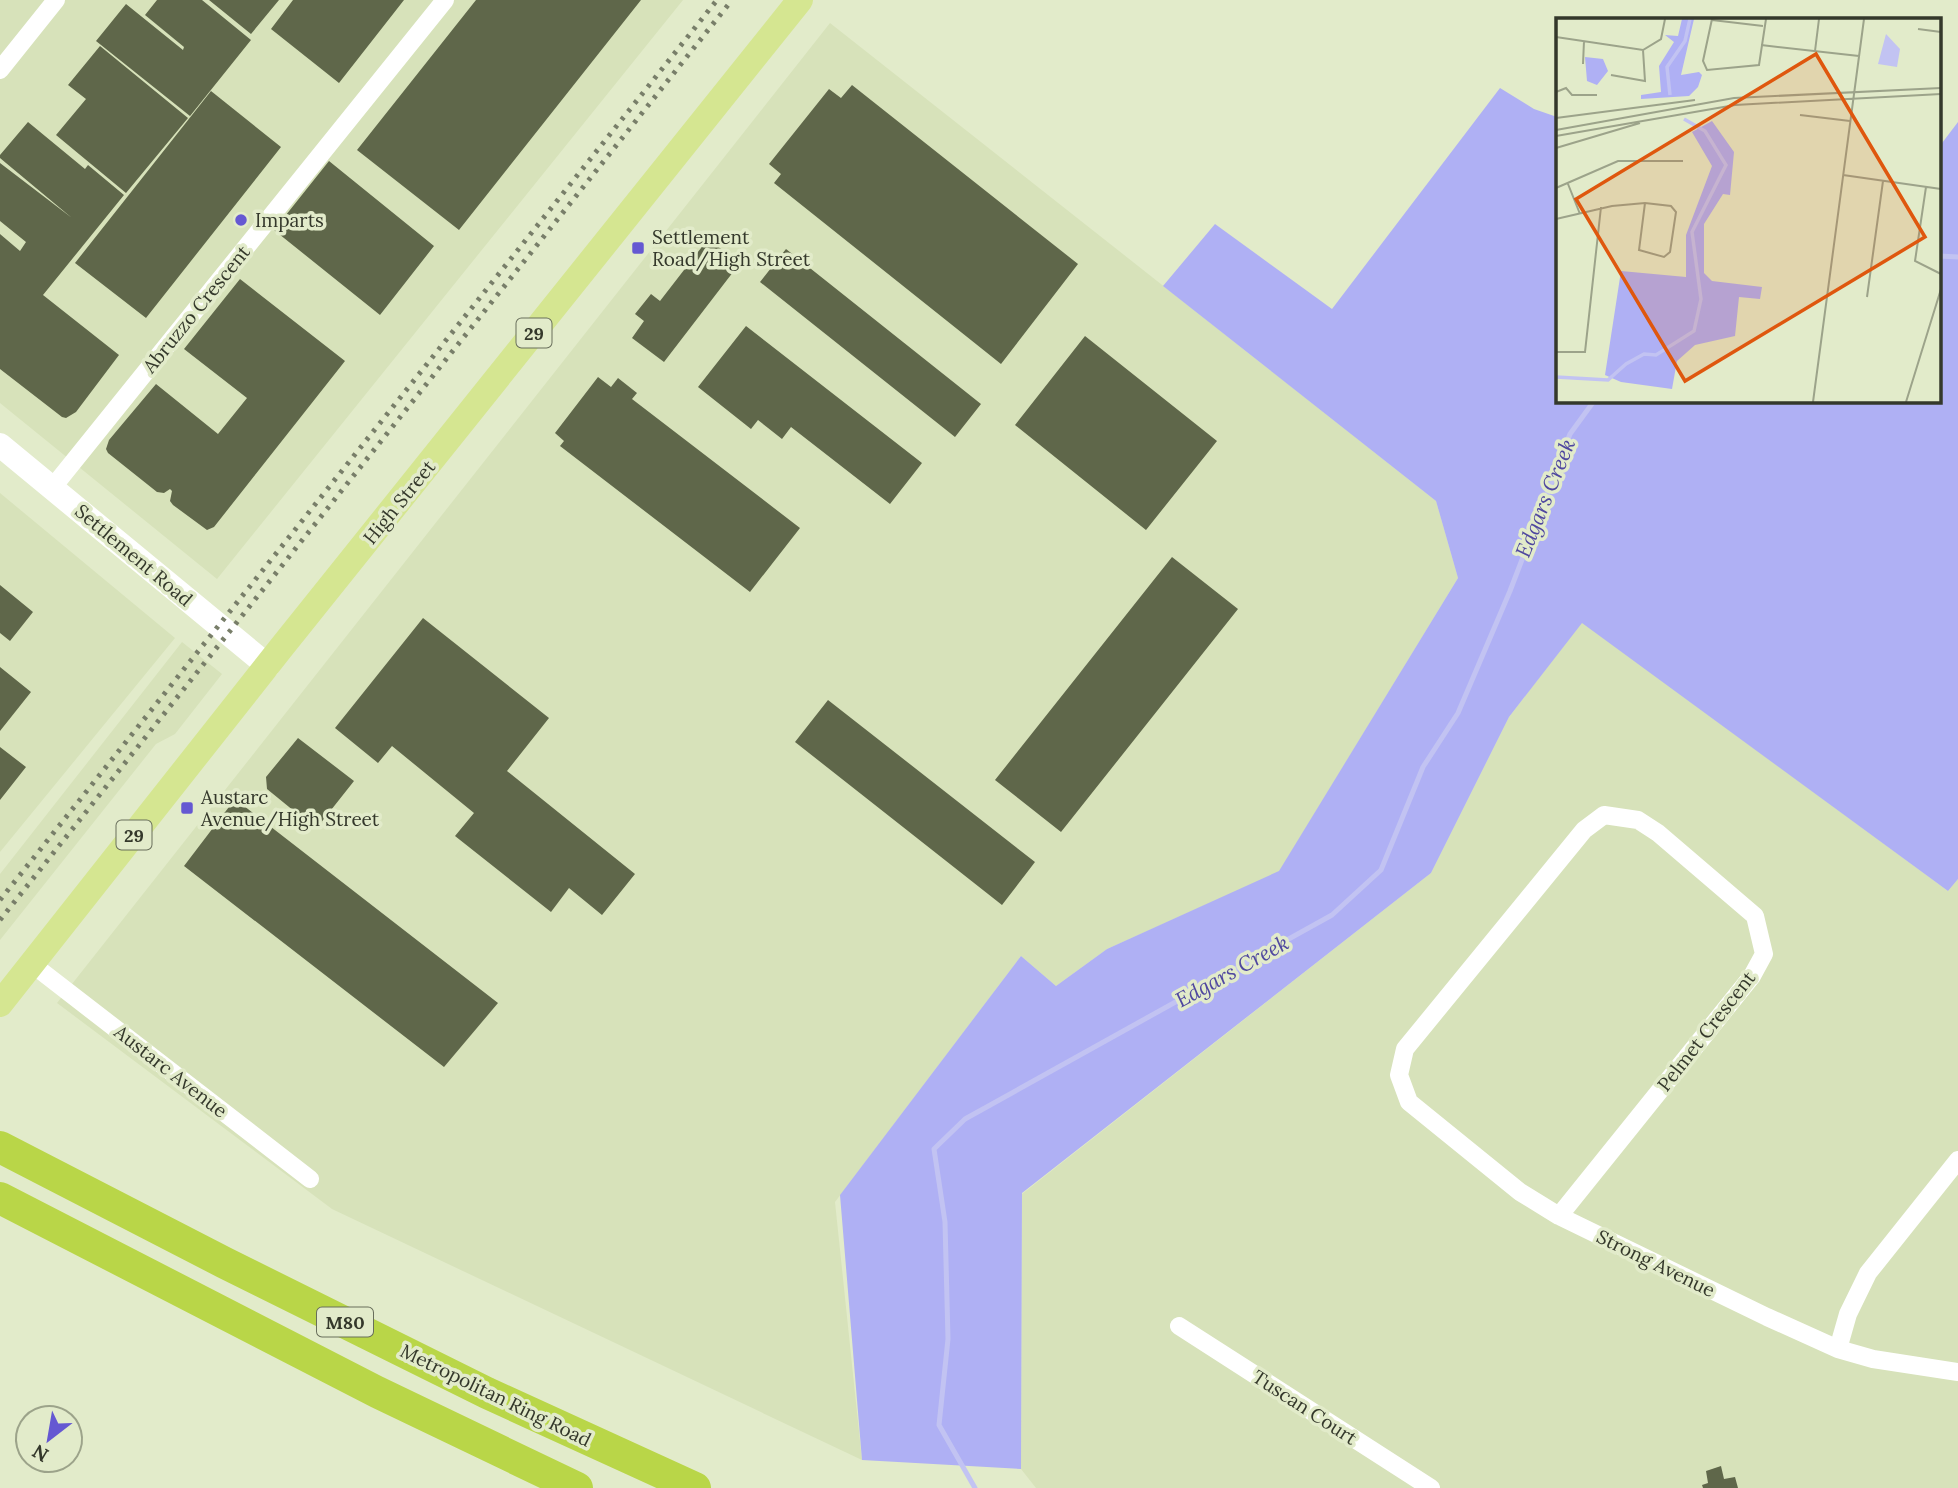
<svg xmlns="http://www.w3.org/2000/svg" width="1958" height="1488" font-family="Lora,serif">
  <rect width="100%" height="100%" fill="#e2ebca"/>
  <path fill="#d7e2ba" d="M0 0H683L217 579 0 403Z
    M830 23 1436 501 1458 578 1279 872 1107 949 1056 986 1021 956 835 1202 862 1460 332 1209 57 1003Z
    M0 493 175 638 0 852Z
    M1582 622 1948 891 1958 879V1488H1036L1021 1469 1022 1194 1431 873 1509 717Z
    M182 642 222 674 175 734 156 744 0 940V874Z"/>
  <path fill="#afb0f4" d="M1500 88 1534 109 1557 117V401H1939V147L1958 122V879L1948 891 1582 623 1509 717 1431 873 1022 1193 1021 1469 862 1460 840 1195 1021 956 1056 986 1107 949 1279 871 1458 578 1436 501 1163 286 1215 224 1332 309Z"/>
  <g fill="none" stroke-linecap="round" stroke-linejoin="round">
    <path stroke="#c2c3f2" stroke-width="5" d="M1939 256 1958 257
      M975 1488 939 1425 948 1339 945 1222 934 1149 965 1119 1332 915 1381 870 1423 767 1458 713 1510 591 1570 434 1594 401"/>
  </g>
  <path fill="#5f674a" d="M157 0H202L251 40 190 116 96 41 126 4 183 50 184 47 145 15Z
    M209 0H279L251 34Z
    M293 0H404L339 83 271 29Z
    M476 0H641L459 230 357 150Z
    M100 46 188 118 126 193 56 135 86 99 68 85Z
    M852 85 1078 264 1001 364 774 183 781 174 769 164 829 89 841 98Z
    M211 91 281 147 146 318 75 263Z
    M28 122 85 169 88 165 124 195 43 295 119 355 76 412 66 418 62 417 0 369V234L20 251 26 242 0 221V163L72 218 0 158V155Z
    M329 161 434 246 380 315 274 230Z
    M708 239 740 263 664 362 632 338 644 321 635 314 651 294 660 301Z
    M786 249 981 404 955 437 760 282Z
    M240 279 345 361 214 527 207 530 173 505 170 501 172 491 170 489 164 493 157 492 108 453 106 449 109 440 156 384 218 434 247 398 184 349Z
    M746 326 922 463 890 504 791 427 782 439 758 420 751 429 698 387Z
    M1085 336 1217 441 1146 530 1015 425Z
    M598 377 611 387 618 378 637 393 632 399 800 528 750 592 560 446 564 441 555 433Z
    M1172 557 1238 609 1061 832 995 780Z
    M0 585 33 612 10 641 0 633Z
    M423 618 549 718 507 771 635 874 602 915 569 888 551 912 455 836 474 813 392 746 378 763 335 728Z
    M0 667 31 692 0 731Z
    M828 700 1035 862 1002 905 795 742Z
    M298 738 354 781 316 829 267 789 266 777Z
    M0 747 26 767 0 800Z
    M235 799 498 1003 444 1067 184 866Z
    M1721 1466 1724 1479 1735 1477 1738 1488H1703L1702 1485 1708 1483 1706 1471Z"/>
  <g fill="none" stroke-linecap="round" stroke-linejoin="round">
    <path stroke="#fff" stroke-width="18" d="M0 70 56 0
      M53 487 445 0
      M32 964 310 1179
      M1559 1216 1752 976 1764 954 1755 916 1658 833 1638 820 1604 815 1584 830 1405 1049 1399 1075 1409 1102 1520 1192 1559 1216 1767 1317 1838 1349 1873 1359 1958 1372
      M1179 1326 1431 1488
      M1838 1349 1848 1314 1868 1273 1958 1160"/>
    <path stroke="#fff" stroke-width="24" d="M0 445 268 666"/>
    <path stroke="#d5e691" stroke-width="26" d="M0 1004 281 648 800 0"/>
    <path stroke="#b9d648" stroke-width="32" d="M0 1147 225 1263 487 1393 695 1488
      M0 1198 377 1392 577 1488"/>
    <path stroke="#787e69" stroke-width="5" stroke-dasharray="3.5 7" stroke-linecap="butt" d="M0 900 717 0
      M0 920 732 0"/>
  </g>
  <g fill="#6558d2" stroke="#e2ebca" stroke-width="2.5">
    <circle cx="241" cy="220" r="7"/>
    <rect x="631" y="241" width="14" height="14" rx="3.5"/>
    <rect x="180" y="801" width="14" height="14" rx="3.5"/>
  </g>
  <g text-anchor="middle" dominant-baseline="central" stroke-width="7" stroke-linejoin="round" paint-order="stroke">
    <g fill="#e2ebca" stroke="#686e5b" stroke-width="2">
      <rect x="516.5" y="318.5" width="35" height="29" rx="5"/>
      <rect x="116.5" y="820.5" width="35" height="29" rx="5"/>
      <rect x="317" y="1307.5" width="56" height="29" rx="5"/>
    </g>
    <g font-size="18" font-weight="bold" fill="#34382b">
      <text x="534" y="333">29</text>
      <text x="134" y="835">29</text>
      <text x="345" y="1322">M80</text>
    </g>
    <g font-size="19" fill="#34382b" stroke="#e2ebca" text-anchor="start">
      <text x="255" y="220">Imparts</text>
      <text x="652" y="237">Settlement<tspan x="652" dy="22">Road/High Street</tspan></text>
      <text x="201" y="797">Austarc<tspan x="201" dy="22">Avenue/High Street</tspan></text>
    </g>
    <g font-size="19" fill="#34382b" stroke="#e2ebca">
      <text transform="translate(196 309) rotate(-51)">Abruzzo Crescent</text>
      <text transform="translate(399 502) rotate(-51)">High Street</text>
      <text transform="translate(134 555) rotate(40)">Settlement Road</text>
      <text transform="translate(1706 1031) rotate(-52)">Pelmet Crescent</text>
      <text transform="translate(171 1071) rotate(38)">Austarc Avenue</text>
      <text transform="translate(1656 1263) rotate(26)">Strong Avenue</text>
      <text transform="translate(496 1395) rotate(26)">Metropolitan Ring Road</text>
      <text transform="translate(1305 1407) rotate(33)">Tuscan Court</text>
    </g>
    <g font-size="21" font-style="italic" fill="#4f479f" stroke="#e2ebca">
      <text transform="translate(1545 498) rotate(-68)">Edgars Creek</text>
      <text transform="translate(1232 971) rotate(-29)">Edgars Creek</text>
    </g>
  </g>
  <g transform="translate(1556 18)">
    <rect width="385" height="385" fill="#e2ebca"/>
    <path d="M126 1H138L125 57 143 54 146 57 142 69 133 78 85 81V77L105 74 103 48 118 24 109 17 122 18ZM29 39 47 41 52 53 41 67 31 63ZM156 103 178 134 174 177 167 176 148 206V255L156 263 206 269 204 281 183 279 179 318 139 327 121 343 116 371 65 364 49 357 65 253 130 259V217L156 148 136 114Z" fill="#afb0f4"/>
    <path d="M330 16 344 31 341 49 322 46Z" fill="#c2c3f2"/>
    <path fill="none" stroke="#c2c3f2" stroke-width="3.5" d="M114 77 111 49 129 23 134 1M0 359 52 362 70 346 88 336 100 337 138 313 145 281 136 214 170 147 149 113 128 101"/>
    <path fill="none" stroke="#9ca38a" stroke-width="2" d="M156 1 147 43 151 52 203 47 210 1M156 2 207 8M362 11 385 14M0 19 87 32 105 21 109 1M205 27 303 38M259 33 263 1M27 46 28 23M55 57 89 63 87 32M0 74 10 70 16 77H41M244 97 294 103M0 100 139 82M0 112 178 80 385 70M0 118 179 87 385 76M0 130 84 105M287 157 385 171M12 166 24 196M370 169 359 243 385 256M0 170 62 143H127M0 201 56 188 89 185 115 188 120 194 114 234 108 239 83 232 89 185M311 279 327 163M0 334H29L45 189M257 384 308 1M350 384 385 271"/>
    <path fill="#df570e" fill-opacity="0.15" stroke="#df570e" stroke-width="3.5" d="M260 36 369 219 129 363 20 181Z"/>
    <rect width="385" height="385" fill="none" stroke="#34382b" stroke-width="3.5"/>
  </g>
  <g transform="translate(49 1439) rotate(211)"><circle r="33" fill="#e2ebca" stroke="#9ca38a" stroke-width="2"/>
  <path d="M0-5L12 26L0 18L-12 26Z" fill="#6558d2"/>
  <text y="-10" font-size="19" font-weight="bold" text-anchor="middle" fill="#34382b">N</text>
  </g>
</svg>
